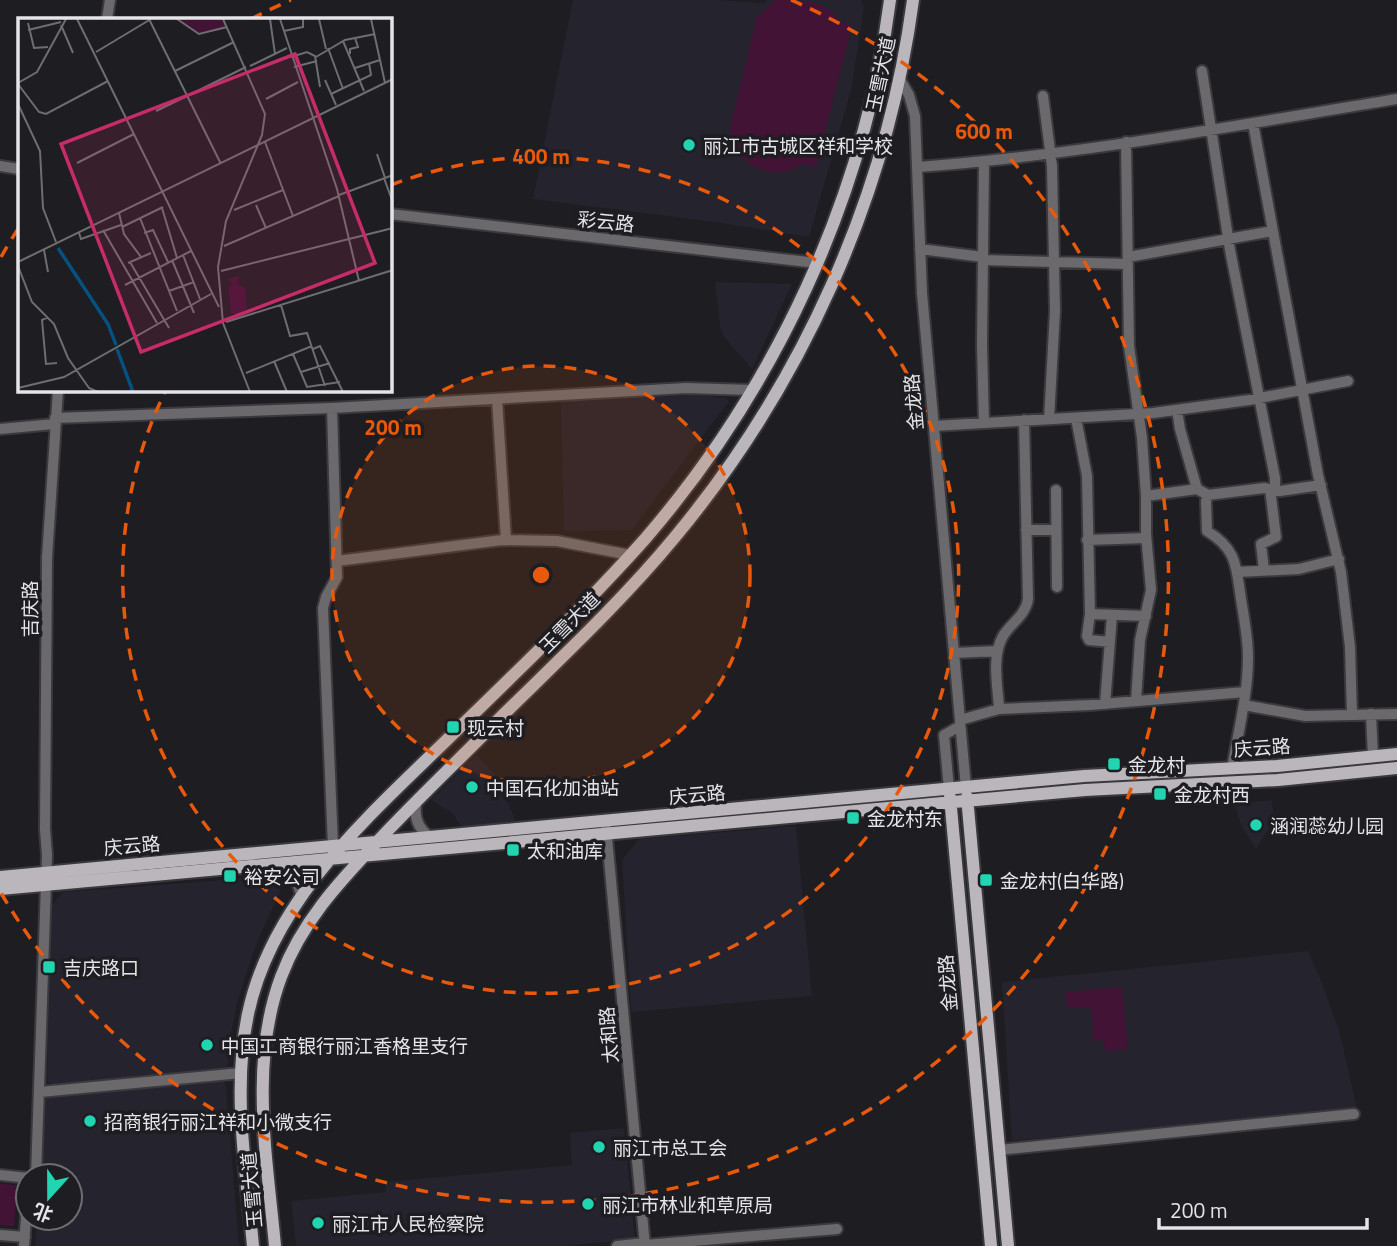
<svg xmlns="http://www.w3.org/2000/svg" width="1397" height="1246" font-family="'Titillium Web','Noto Sans SC',sans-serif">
  <rect width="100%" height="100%" fill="#1e1d22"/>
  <path fill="#24232e" d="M573 0H717L763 3 767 0H861L864 7 851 90 809 237 715 222 533 199Z
    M715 282 792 284 752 369 723 336 720 326Z
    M697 395 726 398 729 401 632 530 564 531 561 402Z
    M476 755 495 774 516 821 463 828 452 813 431 800Z
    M1272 800 1274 820 1256 849 1242 827 1234 804Z
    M796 826 812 996 631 1012 622 860 639 839Z
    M277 876 284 883 257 942 237 1003 228 1048V1065L224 1069 88 1083 51 1084 47 1081 51 907 60 895 64 892Z
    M1308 951 1322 983 1339 1030 1357 1108 1012 1141 1002 982Z
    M223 1081 226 1085 239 1246H35L37 1218H70V1176H39L43 1104 46 1099 53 1096Z
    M624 1128 635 1239 565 1246H296L291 1201 386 1192V1182L572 1165 570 1133Z"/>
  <path fill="#431336" d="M775 0C804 0 825 0 841 22L852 25 816 167 802 164C772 185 732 164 730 128L757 17Z
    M1122 987 1128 1049 1105 1051 1104 1040 1094 1041 1091 1007 1067 1008 1065 992Z
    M0 1184 17 1185 14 1226 0 1225Z"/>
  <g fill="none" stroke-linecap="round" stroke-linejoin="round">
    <g stroke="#3a393e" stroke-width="14">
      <path id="minor" d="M107 19 110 0
        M1202 71 1230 250 1275 478V490
        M899 78 909 95 915 116 922 293 966 788
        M1043 96 1052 166 1055 311 1049 419
        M1253 123 1318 475 1341 572 1350 647 1352 715
        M1126 142 1129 346 1142 438 1146 496V534L1151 590 1140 640 1136 701
        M0 166 19 169
        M918 167C1079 155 1238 125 1397 99
        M390 214 817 263
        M920 249 983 257
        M1128 257 1273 231
        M983 260 1128 264
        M497 399 506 540
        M332 408 337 577 326 597 323 608 333 846
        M1177 410 1180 429 1197 489
        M55 418 332 408 686 388 753 390
        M1076 418 1087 476 1090 614 1146 616
        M984 423 982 345 984 162
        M934 426 1153 413 1249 400 1348 381
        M0 429 54 424
        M1056 490 1057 587
        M1208 495 1206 501 1207 531C1237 549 1236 566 1241 599 1244 618 1248 638 1248 657 1248 695 1238 732 1232 769
        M1146 496 1197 489 1208 495 1264 488 1280 491 1321 485
        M1026 530H1056
        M1087 540 1146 538
        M337 561 502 540 557 541 630 555
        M1264 570 1261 544 1276 537 1270 489
        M1237 572 1299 569 1339 559
        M1090 614 1087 636 1089 640 1110 642
        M954 653 997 651
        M1105 704 1112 615
        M1244 705 1305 716 1397 714
        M999 709C998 687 991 657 1003 636 1011 623 1026 615 1028 599L1024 420
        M1371 714 1373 757
        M960 720 999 709 1090 705 1245 692
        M949 789 944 735 960 726
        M417 800C413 816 417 828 430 837
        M606 827 645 1246
        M281 865 296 879 301 894
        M40 1092 241 1073
        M999 1150 1354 1114
        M0 1175 28 1178
        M36 1176 47 855 45 829 47 558 58 390
        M0 1235 25 1237
        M645 1245 837 1229
        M24 1246 28 1188
        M617 1246 644 1243"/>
    </g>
    <g stroke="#3a393e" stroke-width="16">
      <path id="major" d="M950 797 991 1246
        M967 797 1008 1246
        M0 877 1084 776 1277 766 1397 754
        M0 889 1085 790 1278 780 1397 768
        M253 1246C246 1170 232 1089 248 1014 273 895 376 810 459 728 522 667 586 605 645 539 775 388 864 199 890 0
        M275 1246C267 1158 249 1063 281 977 301 923 339 882 378 841 418 798 461 758 502 716 561 658 623 600 675 537 802 384 887 196 913 0"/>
    </g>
    <use href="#minor" stroke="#6b696b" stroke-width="10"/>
    <use href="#major" stroke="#bab6bb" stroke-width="12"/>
  </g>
  <circle cx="541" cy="575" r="209" fill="#e8590c" fill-opacity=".12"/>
  <g fill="none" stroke="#e8590c" stroke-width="3.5" stroke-dasharray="12 9">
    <circle cx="541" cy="575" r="209"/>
    <path d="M391 185A418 418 0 1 1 165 392"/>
    <path d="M1 257A627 627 0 0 1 18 229M251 19A627 627 0 0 1 291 0M791 0A627 627 0 1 1 1 893"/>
  </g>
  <g fill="#20d5b0" stroke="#1e1d22" stroke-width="2.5">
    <circle cx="689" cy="145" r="7"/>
    <rect x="446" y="720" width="14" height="14" rx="3.5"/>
    <rect x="1107" y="757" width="14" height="14" rx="3.5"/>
    <circle cx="472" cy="787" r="7"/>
    <rect x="1153" y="787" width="14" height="14" rx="3.5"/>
    <rect x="846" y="811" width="14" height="14" rx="3.5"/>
    <circle cx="1256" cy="825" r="7"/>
    <rect x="506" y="843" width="14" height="14" rx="3.5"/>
    <rect x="223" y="869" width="14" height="14" rx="3.5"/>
    <rect x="979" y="873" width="14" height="14" rx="3.5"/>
    <rect x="42" y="960" width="14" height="14" rx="3.5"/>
    <circle cx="207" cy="1045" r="7"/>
    <circle cx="90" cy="1121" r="7"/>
    <circle cx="599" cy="1147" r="7"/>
    <circle cx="588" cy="1204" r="7"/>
    <circle cx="318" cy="1223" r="7"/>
  </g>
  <g text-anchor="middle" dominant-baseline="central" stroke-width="7" stroke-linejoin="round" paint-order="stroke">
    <g font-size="19" fill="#e5e4e8" stroke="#1e1d22">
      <text transform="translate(880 74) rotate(-78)">玉雪大道</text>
      <text transform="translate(606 221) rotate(6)">彩云路</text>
      <text transform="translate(913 402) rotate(-95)">金龙路</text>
      <text transform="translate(29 609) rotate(-90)">吉庆路</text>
      <text transform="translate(569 622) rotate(-45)">玉雪大道</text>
      <text transform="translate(1262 747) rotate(-4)">庆云路</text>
      <text transform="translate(697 794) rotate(-5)">庆云路</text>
      <text transform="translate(132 845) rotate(-5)">庆云路</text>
      <text transform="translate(947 983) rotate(-95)">金龙路</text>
      <text transform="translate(608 1035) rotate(-95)">太和路</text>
      <text transform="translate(251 1190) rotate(-95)">玉雪大道</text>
    </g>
    <g font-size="19" fill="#e5e4e8" stroke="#1e1d22" text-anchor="start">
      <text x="703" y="145">丽江市古城区祥和学校</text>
      <text x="467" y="727">现云村</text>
      <text x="1128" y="764">金龙村</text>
      <text x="486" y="787">中国石化加油站</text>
      <text x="1174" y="794">金龙村西</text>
      <text x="867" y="818">金龙村东</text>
      <text x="1270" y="825">涵润蕊幼儿园</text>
      <text x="527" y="850">太和油库</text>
      <text x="244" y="876">裕安公司</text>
      <text x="1000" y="880">金龙村(白华路)</text>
      <text x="63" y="967">吉庆路口</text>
      <text x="221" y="1045">中国工商银行丽江香格里支行</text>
      <text x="104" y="1121">招商银行丽江祥和小微支行</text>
      <text x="613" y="1147">丽江市总工会</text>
      <text x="602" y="1204">丽江市林业和草原局</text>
      <text x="332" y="1223">丽江市人民检察院</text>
    </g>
  </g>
  <g transform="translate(18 18)">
    <rect width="374" height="374" fill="#1e1d22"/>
    <path d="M160 1H203L207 9 181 15ZM222 258 219 265 227 270 229 290 220 297 213 295 210 269 215 266 209 261Z" fill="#431336"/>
    <path fill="none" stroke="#065181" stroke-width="3.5" d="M40 230 90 306 98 327M99 331 115 374"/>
    <path fill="none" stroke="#6e6d71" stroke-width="2" d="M59 1 145 175M131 1 203 146M159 1 181 16 209 9M205 1 247 96 244 117 208 203 200 249 205 305 232 374M252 1 257 36M262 1 319 171 341 263M301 1 308 31M353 1 367 65M10 5 16 30 30 29M43 7 55 35M10 12 43 4M266 13 285 9V1M325 23 346 73M310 30 325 71M78 34 133 1M332 36V31L340 29 337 20M273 39 289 34 297 38 302 69M298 39 327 22 357 16M232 48 269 30M276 49 299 43M337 50 362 42M157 53 216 24M307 62 318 87M0 65 19 54 48 1M0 66 21 94 28 96 90 63M313 76 353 57 351 45M169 78 228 49M248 81 280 64M0 86 22 133 25 190 38 224M138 93 169 78M247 124 275 198M359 136 367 160M59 145 116 116M366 160 375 185M145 175 201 289M321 177 375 157M238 187 248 210M144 190 159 240M216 192 265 172M101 195 106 216 123 239M122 200 159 293M104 209 145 189M85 212 139 305M61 215 63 221 103 207M126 215 135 212 150 244M206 228 321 178M26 232 30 254M165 237 182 281M154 242 176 295M0 244 375 61M112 244 151 310M110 245 133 235M0 248 14 284 36 306 50 340 71 370 80 374M203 253 375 210M107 267 173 233M151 273 176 264M263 287 272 318 289 315 307 368M30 299 24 302 28 346 39 345M208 304 375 252M295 331 302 328 325 374M275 336 289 369 322 364M256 343 269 374M283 354 312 345M228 355 294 328M0 370 46 359 193 276"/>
    <path fill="#c62c69" fill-opacity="0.15" stroke="#c62c69" stroke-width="3.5" d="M277 36 357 245 123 334 43 126Z"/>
    <rect width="374" height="374" fill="none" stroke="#e5e4e8" stroke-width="3.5"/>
  </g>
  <circle cx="541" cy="575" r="10" fill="#e8590c" stroke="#1e1d22" stroke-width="3.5"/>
  <g font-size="21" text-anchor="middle" font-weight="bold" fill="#e8590c" stroke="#1e1d22" stroke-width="7" stroke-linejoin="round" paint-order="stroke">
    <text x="984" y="139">600 m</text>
    <text x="541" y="164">400 m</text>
    <text x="393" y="435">200 m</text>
  </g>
  <g transform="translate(49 1197) rotate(201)"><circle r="33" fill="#1e1d22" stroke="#6e6d71" stroke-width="2"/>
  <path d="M0-5L12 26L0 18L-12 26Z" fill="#20d5b0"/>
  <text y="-10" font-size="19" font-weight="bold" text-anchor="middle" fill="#e5e4e8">北</text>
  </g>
  <path d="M1159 1218v10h208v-10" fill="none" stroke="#e5e4e8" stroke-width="3.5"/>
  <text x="1170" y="1218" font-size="21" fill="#e5e4e8" stroke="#1e1d22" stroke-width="5" paint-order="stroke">200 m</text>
</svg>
